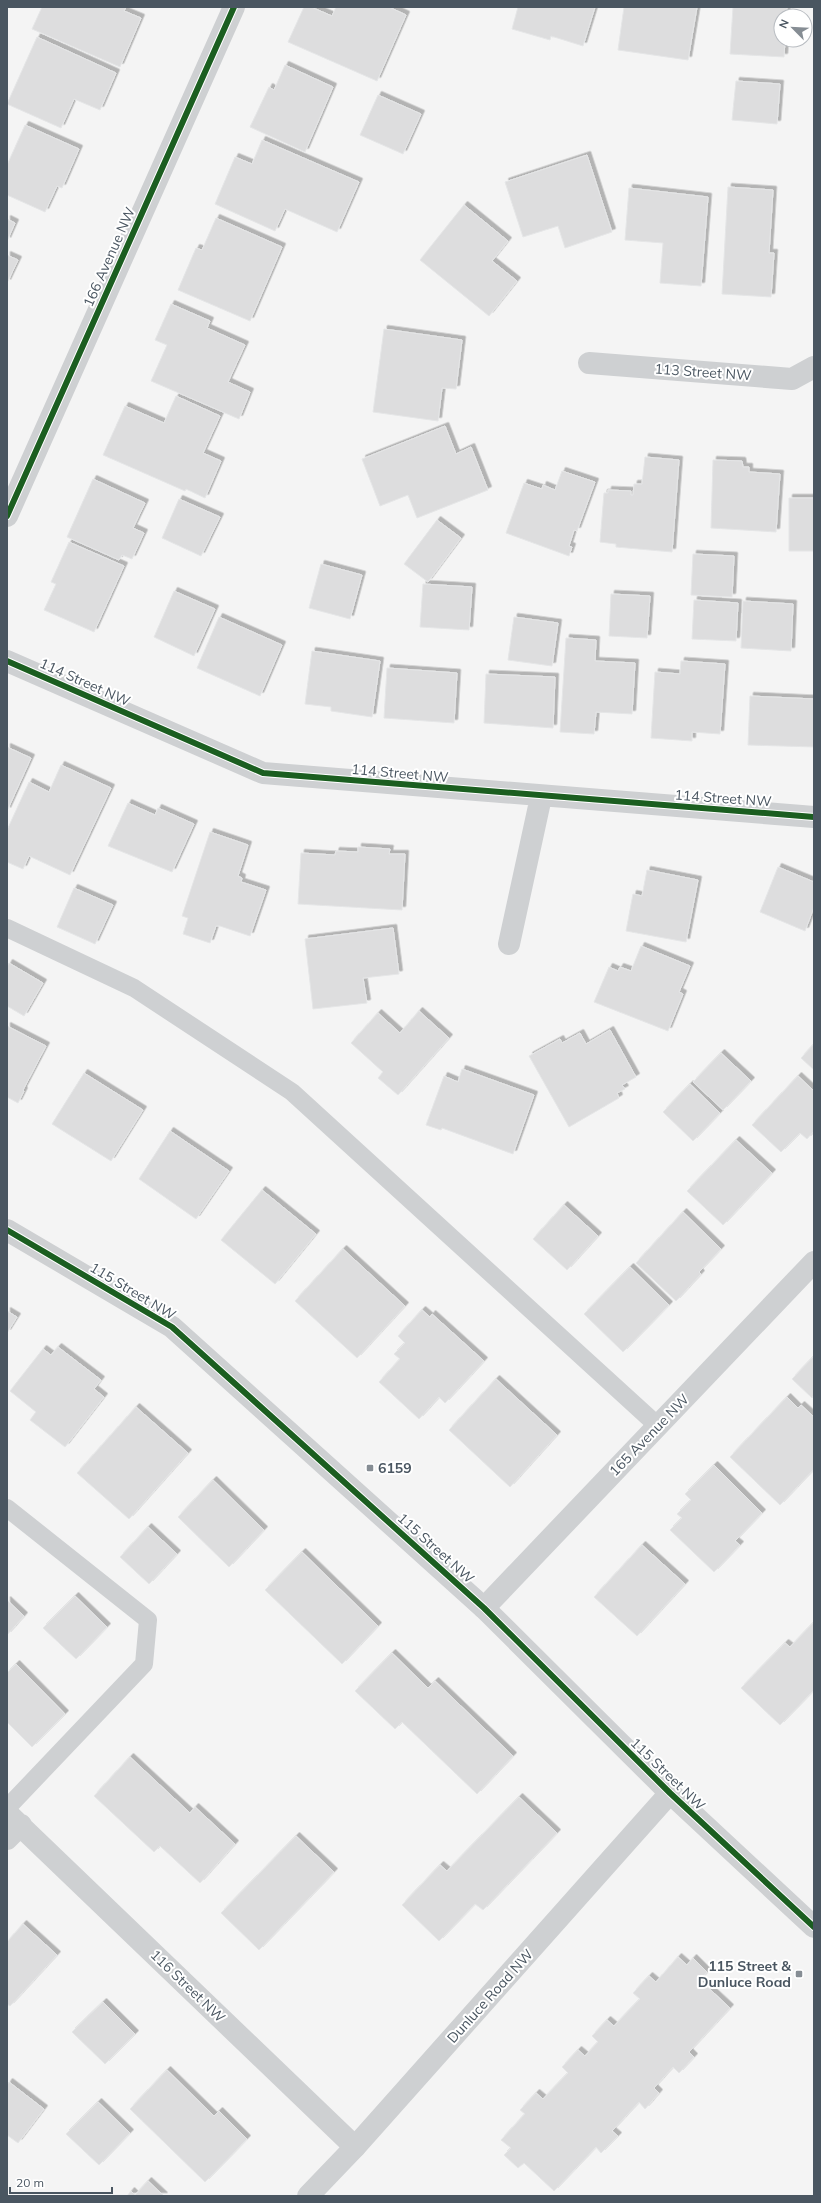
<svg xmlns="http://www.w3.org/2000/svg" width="821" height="2203" font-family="Mulish,sans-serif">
  <defs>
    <filter id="shadow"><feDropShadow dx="3.5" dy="-3.5" stdDeviation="0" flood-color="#0004"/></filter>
  </defs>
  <rect width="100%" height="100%" fill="#f4f4f4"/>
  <path fill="#ddddde" stroke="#e5e6e7" filter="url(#shadow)" d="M42 7H126L124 11 141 18 120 67 32 29Z
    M304 7H311L332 16 336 7H389L406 15 377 81 288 42Z
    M518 7H595L583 46 551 36 550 40 512 29Z
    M624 7H697L688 60 618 50Z
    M733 7H787L786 16H781V40H785L784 57 730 54Z
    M37 37 116 73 100 110 74 99 61 128 7 104Z
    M285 65 333 87 305 152 250 127 269 87 274 90Z
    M736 81 780 84 777 124 732 120Z
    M378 95 421 114 403 154 360 135Z
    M25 125 79 149 62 188 57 186 45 212 7 195V165Z
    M262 140 359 182 337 232 285 209 275 231 215 204 235 157 252 164Z
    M587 155 612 232 565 248 558 226 523 237 505 182Z
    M728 187 773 190 769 253H774L771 297 722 294Z
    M629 188 708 197 701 286 660 283 663 243 625 240Z
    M464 205 508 241 492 261 517 281 489 316 420 260Z
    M216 218 282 247 250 321 178 290 196 248 202 250Z
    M7 219 15 223 7 241Z
    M7 255 18 260 7 283Z
    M171 304 210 321 207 328 245 345 228 382 250 392 239 419 151 381 167 345 155 340Z
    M384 329 462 340 456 389 442 388 438 421 373 412Z
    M176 396 220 416 203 453 221 461 205 498 186 489 185 491 103 455 125 406 164 423Z
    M445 426 456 454 471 447 488 490 417 518 408 495 380 506 362 459Z
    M645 457 679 460 672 552 616 547V544L600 542 604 493H608V490L631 491V495H633L634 484H642Z
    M713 460 742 461 743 467H749V472L780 474 776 532 711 528Z
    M562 471 595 482 577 531 574 530 569 546 572 547 569 556 506 533 524 483 542 489 543 485 555 490Z
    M93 479 145 503 133 528 144 533 132 559 122 555 119 560 67 537Z
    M789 498H814V551H789Z
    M179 499 220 517 201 556 162 538Z
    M437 520 461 538 428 582 404 564Z
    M69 542 124 566 94 632 44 610 56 584 51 582Z
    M693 554 734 556 732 597 691 595Z
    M321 564 362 575 350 619 309 608Z
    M423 584 472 587 469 630 420 627Z
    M174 591 215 609 194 656 154 637Z
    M611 594 650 596 647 638 609 636Z
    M694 600 738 603 736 641 692 639Z
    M743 601 793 604 791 651 741 648Z
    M219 617 282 645 260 696 197 668Z
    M514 617 558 623 552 666 508 660Z
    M566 638 596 640 595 661 635 663 632 714 596 712 594 734 560 732Z
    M312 651 380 661 372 717 331 711V707L305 704Z
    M681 661 725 664 720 734 692 732V741L651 738 655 672 680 674Z
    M387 668 457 673 454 723 384 718Z
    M486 674 555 677 553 728 484 723Z
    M750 696 814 699V747L748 745Z
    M7 747 31 758 7 811Z
    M61 765 111 788 70 875 29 856 23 869 7 862V830L29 782 49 792Z
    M128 803 155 815 158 808 194 824 172 872 108 846Z
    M210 832 248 845 238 876 242 878 241 882 266 890 250 936 220 926H216L210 943 183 934 188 918 182 916Z
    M358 847 390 849 389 854H405L402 910 298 904 301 853 335 855 336 851 358 852Z
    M778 867 814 882V907L805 931 760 912Z
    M647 870 698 880 686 942 626 931 633 894 642 896Z
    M74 888 113 905 95 944 57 927Z
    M393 928 399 974 363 978 367 1003 313 1009 305 939Z
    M641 946 690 966 679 992 683 994 668 1031 594 1002 609 967 618 971 620 967 631 971Z
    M9 963 43 983 24 1016 7 1006V967Z
    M419 1011 449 1038 398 1095 378 1078 383 1072 351 1043 378 1013 400 1033Z
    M7 1026 46 1046 23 1090 24 1091 18 1103 7 1097Z
    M610 1030 636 1077 622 1085 625 1089 617 1093 619 1098 569 1127 529 1056 560 1039 562 1043 580 1033 586 1044Z
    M814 1044V1070L801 1058Z
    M721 1053 751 1081 723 1110 693 1082Z
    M462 1069 534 1095 513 1154 442 1128 441 1130 426 1125 444 1076 458 1082Z
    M84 1073 143 1110 111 1161 52 1124Z
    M798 1076 814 1091V1131L807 1139 800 1133 781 1152 752 1125Z
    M690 1084 720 1113 693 1141 663 1112Z
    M170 1131 229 1171 196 1219 139 1179Z
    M736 1140 772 1173 723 1225 687 1191Z
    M262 1190 316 1234 275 1284 221 1240Z
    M564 1205 598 1236 567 1270 533 1239Z
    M683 1212 721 1249 699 1272 701 1274 676 1301 636 1263Z
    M343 1249 405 1306 357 1358 295 1301Z
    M630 1267 669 1305 623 1352 584 1314Z
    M422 1310 430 1317 432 1314 484 1361 445 1403 439 1397 419 1419 379 1382 400 1359 394 1354 405 1343 398 1336Z
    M7 1311 17 1317 7 1333Z
    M58 1347 101 1380 94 1389 104 1397 65 1447 30 1420 36 1412 10 1391 43 1349 51 1355Z
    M814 1356V1395L812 1398 792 1379Z
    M496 1379 557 1435 510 1487 449 1430Z
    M787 1397 798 1408 801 1405 814 1417V1469L780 1505 730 1457Z
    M136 1407 188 1453 129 1519 77 1473Z
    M714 1465 762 1513 735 1541 740 1545 714 1572 670 1530 682 1518 677 1514 691 1500 685 1494Z
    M213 1480 264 1530 229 1567 178 1517Z
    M148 1527 177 1554 149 1584 120 1557Z
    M642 1545 685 1584 637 1636 594 1597Z
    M302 1552 378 1626 342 1664 265 1590Z
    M75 1596 107 1627 76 1659 43 1628Z
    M7 1600 24 1616 7 1635Z
    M814 1622V1690L780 1725 741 1688 785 1643 790 1647Z
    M392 1653 428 1688 435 1681 513 1756 477 1794 402 1722 395 1729 355 1691Z
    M16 1664 65 1714 32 1747 7 1722V1673Z
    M130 1757 190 1813 195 1807 235 1844 200 1883 160 1846 154 1852 94 1796Z
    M519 1797 557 1833 483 1910 475 1904 439 1941 402 1905 440 1865 447 1871Z
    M296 1836 334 1872 259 1950 221 1913Z
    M23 1924 57 1955 10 2006 7 2004V1942Z
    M678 1957 687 1965 693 1958 707 1972 700 1980 730 2008 689 2052 694 2057 679 2073 673 2067 654 2088 659 2093 645 2109 639 2102 612 2131 618 2136 601 2153 596 2147 554 2191 524 2163 518 2168 504 2155 511 2148 501 2140 525 2114 520 2110 536 2093 543 2099 568 2073 562 2067 578 2050 585 2056 598 2042 592 2036 607 2020 614 2026 640 1999 633 1993 649 1976 656 1982Z
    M103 2002 135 2034 105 2064 72 2032Z
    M167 2070 214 2116 219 2111 247 2139 205 2182 130 2109Z
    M9 2082 44 2109 18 2143 7 2135V2085Z
    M98 2102 130 2133 99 2165 66 2134Z
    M148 2181 164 2196H127L131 2191 135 2195Z"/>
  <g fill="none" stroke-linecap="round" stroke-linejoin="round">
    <path stroke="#ced0d2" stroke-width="18" d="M7 928 134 988 292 1092 658 1426
      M7 1508 148 1620 144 1664 7 1808"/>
    <path stroke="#ced0d2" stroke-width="22" d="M589 363 792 379 814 367
      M7 516 234 7
      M7 661 263 773 814 817
      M509 944 541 797
      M484 1608 814 1262
      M7 1813 355 2147
      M7 1839 21 1825"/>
    <path stroke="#ced0d2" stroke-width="22" d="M7 1230 172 1327 484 1608 670 1793 814 1927
      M308 2196 355 2147 670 1793"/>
    <g stroke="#fff" stroke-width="8">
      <path id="cycleway" d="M7 516 234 7
        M7 661 263 773 814 817
        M7 1230 172 1327 484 1608 670 1793 814 1927"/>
    </g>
    <use href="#cycleway" stroke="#1b5e20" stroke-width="6"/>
  </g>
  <g fill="#868d94" stroke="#fff" stroke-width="1.5">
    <rect x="366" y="1464" width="8" height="8" rx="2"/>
    <rect x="795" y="1970" width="8" height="8" rx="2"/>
  </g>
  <g text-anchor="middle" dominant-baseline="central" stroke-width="4" stroke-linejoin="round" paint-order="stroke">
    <g font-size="14" fill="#4a5661" stroke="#fff">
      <text transform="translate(109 257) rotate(-66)">166 Avenue NW</text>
      <text transform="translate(703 372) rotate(4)">113 Street NW</text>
      <text transform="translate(85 682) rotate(24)">114 Street NW</text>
      <text transform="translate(400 773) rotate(5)">114 Street NW</text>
      <text transform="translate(723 798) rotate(4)">114 Street NW</text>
      <text transform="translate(133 1291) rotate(31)">115 Street NW</text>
      <text transform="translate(649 1435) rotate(-46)">165 Avenue NW</text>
      <text transform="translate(436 1548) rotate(42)">115 Street NW</text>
      <text transform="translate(668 1774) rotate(44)">115 Street NW</text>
      <text transform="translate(188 1986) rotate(44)">116 Street NW</text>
      <text transform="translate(490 1996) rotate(-48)">Dunluce Road NW</text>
    </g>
    <g font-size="14" font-weight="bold" fill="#4a5661" stroke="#fff" text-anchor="start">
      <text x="378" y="1468">6159</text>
      <text x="791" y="1966" text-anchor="end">115 Street &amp;<tspan x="791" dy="16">Dunluce Road</tspan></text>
    </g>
  </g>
  <rect width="821" height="2203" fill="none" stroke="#4a5661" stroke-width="16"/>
  <g transform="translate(793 28) rotate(294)"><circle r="19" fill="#ffffff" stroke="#b7bbc0"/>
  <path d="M0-3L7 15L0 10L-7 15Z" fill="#868d94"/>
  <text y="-6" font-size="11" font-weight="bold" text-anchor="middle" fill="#4a5661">N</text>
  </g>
  <path d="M10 2187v6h102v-6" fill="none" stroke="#4a5661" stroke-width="2"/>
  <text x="16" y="2187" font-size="12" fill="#4a5661" stroke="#ffffff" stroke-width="3" paint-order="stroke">20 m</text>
</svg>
